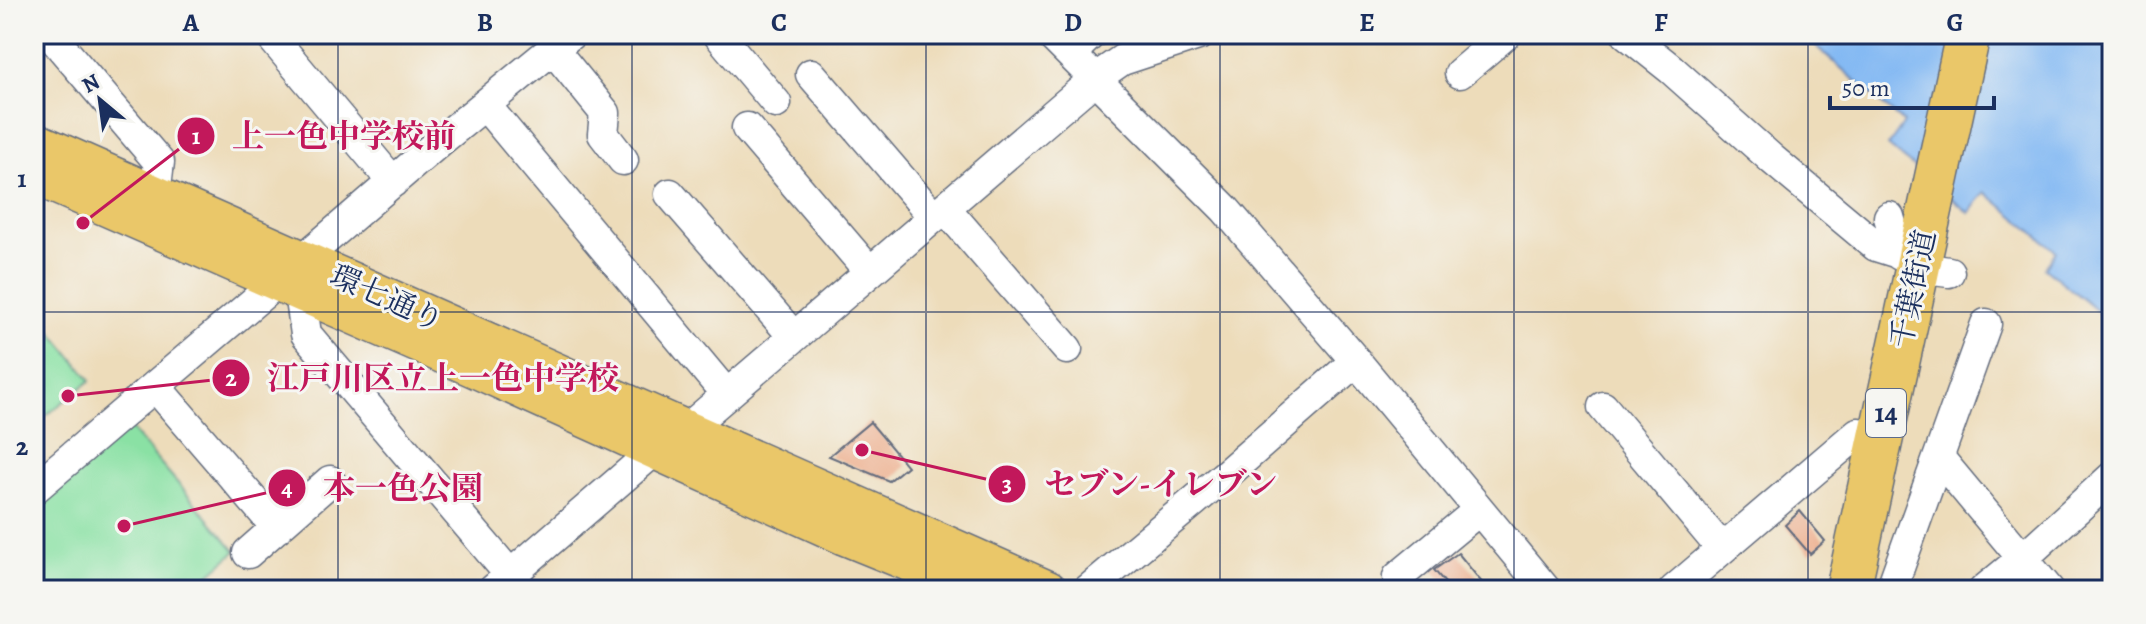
<svg xmlns="http://www.w3.org/2000/svg" width="2146" height="624" font-family="Alegreya,'Noto Serif JP',serif">
  <rect width="100%" height="100%" fill="#f6f6f2"/>
  <filter id="ink" filterUnits="userSpaceOnUse"><feTurbulence type="fractalNoise" baseFrequency=".0125" numOctaves="2"/><feDisplacementMap in="SourceGraphic" scale="16" xChannelSelector="R" yChannelSelector="G"/><feConvolveMatrix kernelMatrix="1 2 1 2 8 2 1 2 1" color-interpolation-filters="sRGB"/></filter>
  <filter id="wash" filterUnits="userSpaceOnUse"><feTurbulence type="fractalNoise" baseFrequency=".006" numOctaves="4" result="noise"/><feDisplacementMap in="SourceGraphic" scale="32" xChannelSelector="R" yChannelSelector="G"/><feGaussianBlur stdDeviation="1.8" result="paint"/><feColorMatrix in="noise" values="0 0 0 0 0 0 0 0 0 0 0 0 0 0 0 0 0 1.4 0 .05"/><feComposite in="paint" operator="in"/></filter>
  <g filter="url(#wash)">
    <rect width="100%" height="100%" fill="#eddcba"/>
    <path fill="#8ae1a4" stroke="#528881" stroke-width="2" d="M34 310 91 380 34 425Z
      M126 423 236 551 191 590H34V501Z"/>
    <path fill="#84b9f3" stroke="#5074a8" stroke-width="2" d="M1802 34H2112V323L2045 268 2056 251 1985 192 1969 213 1888 146 1904 123Z"/>
    <g id="blocks">
      <path fill="#eca884" d="M870 422 907 466 889 481 829 456Z
        M1800 511 1825 541 1810 554 1785 525Z
        M1458 553 1488 590H1451L1434 570Z"/>
    </g>
  </g>
  <g filter="url(#ink)">
    <use href="#blocks" fill-opacity="0" stroke="#646c7e" stroke-width="2"/>
    <g fill="none" stroke-linecap="round" stroke-linejoin="round">
      <g stroke="#646c7e" stroke-width="33">
        <path id="minor" d="M50 34 159 162 155 195
          M718 34 776 103
          M1050 34 1225 209 1356 361 1546 590
          M1627 34 1671 69 1773 160 1876 246 1920 260
          M274 40 393 182
          M553 49 605 113 603 134 623 160
          M1070 54 1091 34
          M1460 73 1506 34
          M811 74 934 217
          M485 105 727 395
          M747 128 870 272
          M670 194 794 337
          M945 208 1067 349
          M1889 217 1900 255
          M302 260 439 142 571 34
          M1918 268 1949 272
          M300 293 306 334 523 590
          M155 386 277 528
          M1603 407 1722 549
          M687 429 1096 78 1122 60 1201 34
          M1940 459 2049 590
          M34 489 276 283
          M248 553 330 481
          M1398 577 1479 510
          M493 590 654 451
          M1088 590 1229 472 1356 361
          M1674 590 1858 433
          M1891 590 1986 324
          M1984 590 2023 558 2112 477"/>
      </g>
      <g stroke="#646c7e" stroke-width="41">
        <path id="major" d="M34 141 1048 590
          M34 175 470 366 845 536 978 590"/>
      </g>
      <g stroke="#646c7e" stroke-width="47">
        <path id="highway" d="M1848 590 1968 34"/>
      </g>
      <use href="#minor" stroke="#fff" stroke-width="30"/>
      <use href="#major" stroke="#eac769" stroke-width="38"/>
      <use href="#highway" stroke="#eac769" stroke-width="44"/>
    </g>
  </g>
  <path fill="none" stroke="#1b2f5e" stroke-width="2" stroke-opacity="0.55" d="M338 34V590M632 34V590M926 34V590M1220 34V590M1514 34V590M1808 34V590M34 312H2112"/>
  <g text-anchor="middle" dominant-baseline="central" stroke-width="6" stroke-linejoin="round" paint-order="stroke">
    <rect fill="#f6f6f2" stroke="#5d6b8a" stroke-width="2" x="1866" y="389" width="40" height="48" rx="6"/>
    <g font-size="28" font-weight="bold" fill="#1b2f5e">
      <text x="1886" y="413">14</text>
    </g>
    <g font-size="30" fill="#1b2f5e" stroke="#f6f6f2">
      <text transform="translate(1913 289) rotate(-78)">千葉街道</text>
      <text transform="translate(387 298) rotate(24)">環七通り</text>
    </g>
  </g>
  <path fill="none" stroke="#c2185b" stroke-width="3" d="M83 223L196 136M68 396L231 378M862 450L1007 484M124 526L287 488"/>
  <g fill="#c2185b" stroke="#f6f6f2" stroke-width="3">
    <circle cx="83" cy="223" r="8"/>
    <circle cx="68" cy="396" r="8"/>
    <circle cx="862" cy="450" r="8"/>
    <circle cx="124" cy="526" r="8"/>
    <circle cx="196" cy="136" r="20"/>
    <circle cx="231" cy="378" r="20"/>
    <circle cx="1007" cy="484" r="20"/>
    <circle cx="287" cy="488" r="20"/>
  </g>
  <g font-size="24" text-anchor="middle" font-weight="bold" fill="#fff">
    <text x="196" y="144">1</text>
    <text x="231" y="386">2</text>
    <text x="1007" y="492">3</text>
    <text x="287" y="496">4</text>
  </g>
  <g font-size="32" text-anchor="middle" font-weight="bold" fill="#c2185b" stroke="#f6f6f2" stroke-width="6" stroke-linejoin="round" paint-order="stroke">
    <text x="344" y="147">上一色中学校前</text>
    <text x="443" y="389">江戸川区立上一色中学校</text>
    <text x="1161" y="495">セブン-イレブン</text>
    <text x="403" y="499">本一色公園</text>
  </g>
  <rect width="2146" height="624" fill="none" stroke="#f6f6f2" stroke-width="88"/>
  <g transform="translate(100 100) rotate(331)" stroke="#f6f6f2" stroke-width="6" paint-order="stroke">
  <path d="M0-6L14 30L0 20L-14 30Z" fill="#1b2f5e"/>
  <text y="-12" font-size="22" font-weight="bold" text-anchor="middle" fill="#1b2f5e">N</text>
  </g>
  <path d="M1830 96v12h164v-12" fill="none" stroke="#1b2f5e" stroke-width="4"/>
  <text x="1842" y="96" font-size="24" fill="#1b2f5e" stroke="#f6f6f2" stroke-width="6" paint-order="stroke">50 m</text>
  <rect x="44" y="44" width="2058" height="536" fill="none" stroke="#1b2f5e" stroke-width="3"/>
  <g font-size="26" text-anchor="middle" font-weight="bold" fill="#1b2f5e">
    <text x="191" y="31">A</text>
    <text x="485" y="31">B</text>
    <text x="779" y="31">C</text>
    <text x="1073" y="31">D</text>
    <text x="1367" y="31">E</text>
    <text x="1661" y="31">F</text>
    <text x="1955" y="31">G</text>
    <text x="22" y="187">1</text>
    <text x="22" y="455">2</text>
  </g>
</svg>
